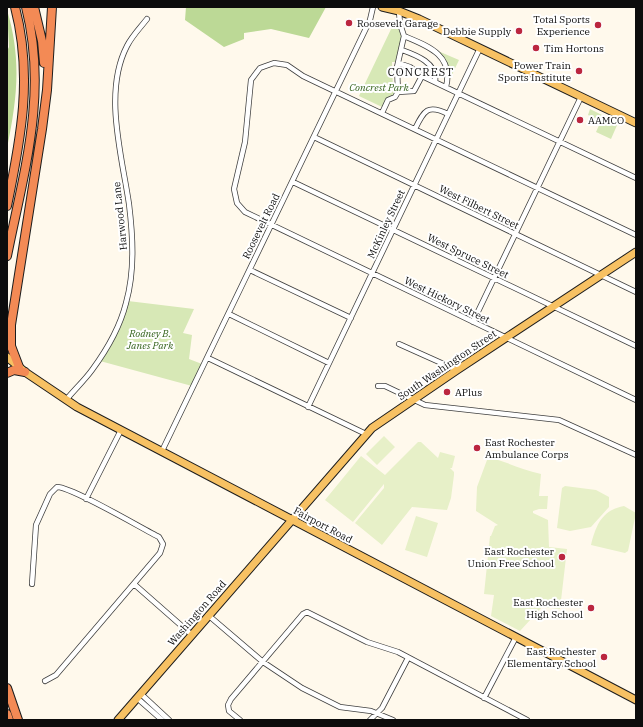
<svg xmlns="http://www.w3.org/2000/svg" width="643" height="727" font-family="'IBM Plex Serif',serif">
  <rect width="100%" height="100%" fill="#fff9ec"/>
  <path fill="#d7e8b6" d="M397 22 402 38 395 62H392L393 91H396V93L382 107 359 96 393 25Z
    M438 51 459 60 449 81 448 65Z
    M590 109 618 123 611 139 596 132 601 121 588 115Z
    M128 301 194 309 183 333 192 335 189 359 202 364 192 386 100 361Z"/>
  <path fill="#bcd996" d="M186 7H326L309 38 271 29 244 33V39L224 47 185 20Z
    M7 10C22 60 17 99 7 148V51L9 47Z"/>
  <path fill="#e7f0c8" d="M384 436 395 447 377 465 366 454Z
    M418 442H421L438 458 440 452 455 456 452 468H450L454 472V475L451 498 447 510 412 507 382 545 355 523 384 488V484L353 522 325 500 361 456 385 475Z
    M492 458C509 463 523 470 541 474L539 496H548L547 509H539L533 511V513L548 520 549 547 567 549 560 609 542 607 520 631 491 616 494 595 484 594 490 536H491L495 526 498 525 476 511 477 487 487 460Z
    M565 486 596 490 609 497V507L591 527 570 531 557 528 562 488Z
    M624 506 636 513 628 551 625 553 591 545C596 525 602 510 624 506Z
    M416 516 438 523 427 557 405 550Z"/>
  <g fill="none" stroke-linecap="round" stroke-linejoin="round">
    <g stroke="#3f3f3f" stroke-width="6">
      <path id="minor" d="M404 36C428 46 454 55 446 87
        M402 50C416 55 438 63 435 82
        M398 63 410 67 422 76
        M398 92 414 91 422 76 636 178
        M382 113 388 100 395 97 398 92 397 67 404 36 400 24 399 11
        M415 129C424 110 428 104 448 114
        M314 137 636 292
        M293 182 636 346
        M636 235 303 76 287 65 274 63 260 68 251 80 245 142 234 189 237 203 245 212 636 400
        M250 270 351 318
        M229 314 329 363
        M473 322 581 97
        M399 344 457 370
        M208 358 366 434
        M378 386H385L425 405 559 420 636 455
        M66 400C74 390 84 381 92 370 106 351 120 327 126 303 135 271 133 237 129 204 122 156 103 92 127 46 132 36 140 28 147 19
        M308 407 480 48
        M162 451 370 20 373 7
        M86 499 121 430
        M32 584 36 525 50 494 57 487C72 487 141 528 159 537L163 544 160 553 56 675 45 681
        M134 584 192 635
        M208 615 263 662 302 688 340 707 371 711 393 720
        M141 694 169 720
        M137 698 162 720
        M484 698 516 637
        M240 720 229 711 228 705 231 699 303 614 307 612 367 642 398 652 527 720
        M370 720 382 708 408 658"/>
    </g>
    <g stroke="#1d1d1d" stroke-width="9">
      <path id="primary" d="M382 7 399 11 419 19 636 123
        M7 357 25 372 77 407 636 700
        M118 720 372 428 457 370 636 252"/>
    </g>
    <g stroke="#1d1d1d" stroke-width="10">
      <path id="motorway" d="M34 7 42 41 44 63
        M7 206C21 138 33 76 15 7
        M7 256C24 171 48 94 26 7
        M19 367 11 346V325L42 129 47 90 52 7
        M7 373 14 370 25 372
        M7 688 18 720
        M7 714 9 720"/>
    </g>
    <use href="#minor" stroke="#fff" stroke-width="4.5"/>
    <use href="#primary" stroke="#f7c163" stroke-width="7"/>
    <use href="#motorway" stroke="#f38a55" stroke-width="8"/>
  </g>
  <g fill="#bb263f" stroke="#fff" stroke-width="1.5">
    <circle cx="349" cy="23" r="4"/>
    <circle cx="598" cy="25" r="4"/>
    <circle cx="519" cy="31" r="4"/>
    <circle cx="536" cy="48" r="4"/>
    <circle cx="579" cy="71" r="4"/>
    <circle cx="580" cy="120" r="4"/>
    <circle cx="447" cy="392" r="4"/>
    <circle cx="477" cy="448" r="4"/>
    <circle cx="562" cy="557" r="4"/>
    <circle cx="591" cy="608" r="4"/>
    <circle cx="604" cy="657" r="4"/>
  </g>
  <g text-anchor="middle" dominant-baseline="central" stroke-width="4" stroke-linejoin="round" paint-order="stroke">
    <g font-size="10" fill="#0c0c0c" stroke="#fff" text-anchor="end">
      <text x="590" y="19">Total Sports<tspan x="590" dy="12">Experience</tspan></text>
      <text x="357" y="23" text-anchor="start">Roosevelt Garage</text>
      <text x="511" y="31">Debbie Supply</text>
      <text x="544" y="48" text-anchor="start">Tim Hortons</text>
      <text x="571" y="65">Power Train<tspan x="571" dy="12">Sports Institute</tspan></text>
      <text x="588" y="120" text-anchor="start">AAMCO</text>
      <text x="455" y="392" text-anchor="start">APlus</text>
      <text x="485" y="442" text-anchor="start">East Rochester<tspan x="485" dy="12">Ambulance Corps</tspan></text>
      <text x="554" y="551">East Rochester<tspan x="554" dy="12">Union Free School</tspan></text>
      <text x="583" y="602">East Rochester<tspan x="583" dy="12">High School</tspan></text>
      <text x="596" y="651">East Rochester<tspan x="596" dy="12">Elementary School</tspan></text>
    </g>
    <g font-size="10" font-style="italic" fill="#35631d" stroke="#fff">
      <text x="379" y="87">Concrest Park</text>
      <text x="150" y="333">Rodney B.<tspan x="150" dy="12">Janes Park</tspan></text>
    </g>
    <g font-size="10" fill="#0c0c0c" stroke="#fff">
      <text transform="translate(479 207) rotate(26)">West Filbert Street</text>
      <text transform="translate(120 216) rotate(-96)">Harwood Lane</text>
      <text transform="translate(386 224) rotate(-65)">McKinley Street</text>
      <text transform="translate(261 226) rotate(-64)">Roosevelt Road</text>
      <text transform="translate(468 256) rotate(26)">West Spruce Street</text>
      <text transform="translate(447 300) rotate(26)">West Hickory Street</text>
      <text transform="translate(447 365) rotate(-34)">South Washington Street</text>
      <text transform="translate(323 525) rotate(28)">Fairport Road</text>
      <text transform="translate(197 613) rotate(-49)">Washington Road</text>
    </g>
    <g font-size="11" letter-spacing="1" fill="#0c0c0c" stroke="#fff">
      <text x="421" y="72">CONCREST</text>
    </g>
  </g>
  <rect width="643" height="727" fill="none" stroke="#0c0c0c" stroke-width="16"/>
</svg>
